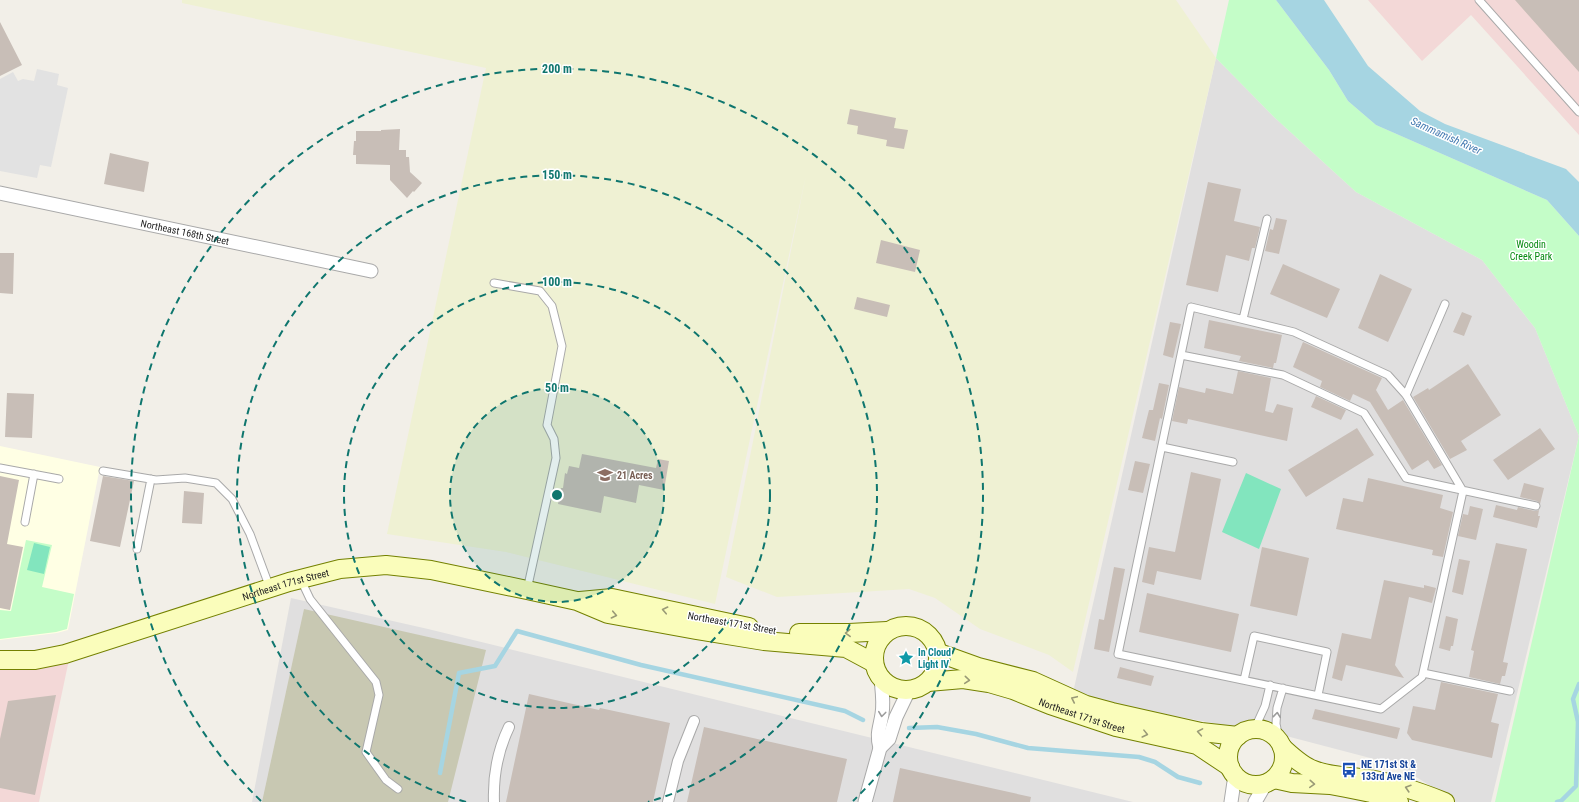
<svg xmlns="http://www.w3.org/2000/svg" width="1579" height="802" font-family="'Roboto Condensed',sans-serif">
  <rect width="100%" height="100%" fill="#f2efe8"/>
  <path fill="#e0dfdf" d="M1216 58 1274 117 1356 192 1482 260 1535 328 1579 436 1491 802H1456L1397 765 1263 730 1256 731 1072 697Z
    M291 598 428 629 1133 802H252Z"/>
  <path fill="#f3d8d7" d="M1368 0H1579V135L1471 15 1422 61Z
    M71 650 39 802H0V660Z"/>
  <path fill="#ffffe4" d="M0 446 100 467 68 630 57 633 0 640Z"/>
  <path fill="#c8c8b2" d="M304 609 486 650 448 802H262Z"/>
  <path fill="#eff1d3" d="M182 0H1176L1216 58 1073 672 1049 655 980 629 935 598 909 589 777 597 726 577 806 175 715 604 506 552 387 534 486 68 182 3Z"/>
  <path fill="#c4fdc8" d="M1229 0H1276L1329 70 1348 101 1376 125 1547 200 1579 236V436L1535 328 1482 260 1356 192 1274 117 1216 58Z
    M1579 436V802H1495Z
    M26 540 52 545 42 587 74 594 67 629 56 632 0 639V610L11 611Z"/>
  <path fill="#82e5be" d="M1246 473 1281 489 1259 549 1222 532Z
    M34 543 50 547 44 574 27 570Z"/>
  <path fill="#e2e2e2" d="M37 69 59 74 57 85 68 88 51 167 40 165 37 178 0 171V79L13 72 18 81 23 79 34 81Z"/>
  <path fill="#a6d5e2" d="M1276 0H1324L1368 66 1420 111 1445 124 1566 169 1579 182V236L1547 200 1376 125 1348 101 1329 70Z"/>
  <g fill="none" stroke-linecap="round" stroke-linejoin="round">
    <path stroke="#a6d5e2" stroke-width="4.5" d="M909 728 937 727 976 734 1028 748 1139 757 1155 762 1178 777 1200 783
      M440 773 459 673 495 666 517 631 641 665 845 711 863 720
      M1557 802 1561 801 1576 786 1578 722 1573 699 1579 684"/>
  </g>
  <path fill="#c8beb7" d="M1515 0H1579V72Z
    M0 22 22 65 0 76Z
    M850 109 896 118 894 128 908 130 904 149 886 146 887 140 857 134 858 126 847 124Z
    M400 129 399 150H406V157H409L410 172 422 183 414 192 413 191 407 198 390 180V165L356 164V155H353L354 141H356V131H381V130Z
    M110 153 149 162 144 192 104 184Z
    M1208 182 1241 189 1234 221 1260 227 1255 248H1252L1249 261 1226 255 1218 292 1186 285Z
    M1276 218 1287 220 1279 254 1265 251 1270 229 1273 230Z
    M881 240 920 250 915 272 876 263Z
    M0 253H14L13 294 0 293Z
    M1283 264 1340 289 1327 318 1270 294Z
    M1380 274 1412 289 1388 342 1358 328Z
    M857 297 890 305 887 317 854 309Z
    M1462 312 1472 316 1464 336 1453 332Z
    M1209 320 1282 335 1276 363H1274L1273 368 1239 361 1241 356 1204 348Z
    M1170 322 1181 324 1173 358 1163 355Z
    M1303 342 1382 378 1376 390 1388 410 1403 400 1442 465 1434 469 1428 460 1412 470 1370 402 1353 394 1350 401 1320 387 1322 381 1293 367Z
    M1468 364 1501 415 1461 441 1467 450 1450 459 1413 397 1428 388 1429 390Z
    M1238 371 1271 378 1265 411 1273 413 1277 404 1293 408 1287 441 1188 419 1187 424 1172 421 1179 387 1205 393 1206 388 1233 394Z
    M1159 383 1169 385 1162 419 1160 418 1155 441 1142 438 1149 410H1153Z
    M7 393 34 394 32 438 5 437Z
    M1316 396 1346 410 1341 420 1311 407Z
    M1357 428 1374 455 1306 497 1288 470Z
    M1540 428 1555 449 1508 480 1493 460Z
    M582 454 656 468 658 459 669 461 664 490 639 485 636 503 604 496 601 513 558 504 561 488H563L565 473 567 474 569 466 579 468Z
    M1135 461 1150 464 1143 493 1128 490Z
    M1191 472 1221 479 1201 580 1157 571 1154 585 1142 582 1149 547 1175 552Z
    M0 476 19 480 7 544 23 547 10 610 0 608Z
    M103 476 134 481 120 547 90 541Z
    M1368 478 1443 495 1440 508 1453 512 1443 557 1432 555 1433 550 1336 529 1343 498 1363 502Z
    M1524 483 1544 488 1540 504 1537 501 1520 497Z
    M184 491 204 493 202 524 182 523Z
    M1496 505 1517 510 1518 507 1535 511 1539 510 1538 516H1540L1537 528 1493 517Z
    M1470 506 1483 509 1476 540 1458 536 1463 514 1468 515Z
    M1496 543 1527 549 1503 662 1508 663 1505 676H1502L1500 684 1469 677 1474 651 1471 650Z
    M1262 547 1309 558 1297 616 1250 606Z
    M1459 559 1470 561 1463 595 1452 592Z
    M1114 567 1125 569 1109 652 1094 649 1099 619 1104 620Z
    M1384 580 1424 588V585L1436 588 1432 603 1409 597 1395 665 1404 678 1346 665 1342 681 1332 678 1342 633 1371 639Z
    M1147 593 1239 614 1231 652 1139 632Z
    M1446 616 1458 619 1453 646H1451L1450 651 1439 648Z
    M1120 667 1154 676 1151 686 1117 678Z
    M1441 682 1498 694 1491 722 1499 724 1492 758 1412 740 1407 733 1413 706 1435 710Z
    M529 694 599 710 600 708 670 723 653 802H506Z
    M56 695 35 795 0 788V739L8 701Z
    M1315 709 1400 728 1397 739 1312 719Z
    M704 727 847 759 837 802H687Z
    M900 768 1031 797 1030 802H893Z"/>
  <g fill="none" stroke-linecap="round" stroke-linejoin="round">
    <g stroke="#a9a9a9" stroke-width="9">
      <path id="service" d="M1479 0 1579 112
        M494 283 540 291 552 306 562 346 547 425 554 439 556 458 527 590
        M1191 307 1294 332 1388 375 1406 395 1463 491 1422 677 1381 709 1118 654Z
        M1243 319 1267 219
        M1181 355 1283 375 1364 413 1406 478 1536 506
        M1406 395 1445 304
        M1162 447 1233 462
        M0 468 59 479
        M103 471 156 480 185 478 216 483 232 499 250 534 270 588
        M25 522 34 474
        M137 549 151 479
        M301 580 310 599 376 682 379 695 366 752 386 780 398 789
        M1423 673 1510 691
        M1244 680 1254 636 1327 652 1318 695
        M1254 730 1265 706 1270 685
        M1280 743 1276 724 1277 708 1283 688"/>
    </g>
    <g stroke="#a9a9a9" stroke-width="12">
      <path id="pedestrian" d="M494 802C493 777 498 750 509 727
        M668 802 678 761 694 721"/>
    </g>
    <g stroke="#a9a9a9" stroke-width="15">
      <g id="minor">
        <path id="s1" d="M0 193 371 271"/>
        <path d="M880 748C876 733 880 728 882 714 884 702 882 690 881 679"/>
        <path d="M865 802 880 748 889 739 896 717 909 690"/>
        <path d="M1231 802 1235 775"/>
        <path d="M1255 802 1266 783"/>
      </g>
    </g>
    <g stroke="#748100" stroke-width="20">
      <g id="secondary">
        <path d="M580 601 612 598 749 627"/>
        <circle cx="906" cy="658" r="32"/>
        <path d="M799 633H849L887 631"/>
        <path d="M939 653 978 667 1033 681 1086 705 1112 712 1201 732 1238 736"/>
        <path id="s2" d="M0 660H35L65 654 289 582 340 569 386 565 431 570 527 590 577 601 608 614 696 630 764 641 846 648 874 663"/>
        <path id="s3" d="M928 682 963 679 989 683 1013 690 1050 705 1116 727 1197 745 1230 767"/>
        <circle cx="1256" cy="757" r="28"/>
        <path d="M1282 747C1292 756 1302 766 1314 770 1331 777 1351 776 1369 779 1395 783 1420 792 1445 802"/>
        <path d="M1274 779 1292 783 1330 785 1346 788 1371 793 1399 802"/>
      </g>
    </g>
    <use href="#service" stroke="#fff" stroke-width="7"/>
    <use href="#pedestrian" stroke="#fff" stroke-width="10"/>
    <use href="#minor" stroke="#fff" stroke-width="13"/>
    <use href="#secondary" stroke="#fafdbb" stroke-width="18"/>
  </g>
  <defs><path id="oneway-chevron" d="M-2-3.5L2.5 0L-2 3.5" fill="none" stroke-width="1.6" stroke-linecap="round" stroke-linejoin="round"/></defs>
  <g stroke="#999a76">
    <use href="#oneway-chevron" transform="translate(665 610) rotate(-168)"/>
    <use href="#oneway-chevron" transform="translate(614 615) rotate(12)"/>
    <use href="#oneway-chevron" transform="translate(848 633) rotate(178)"/>
    <use href="#oneway-chevron" transform="translate(967 680) rotate(5)"/>
    <use href="#oneway-chevron" transform="translate(1074 699) rotate(-155)"/>
    <use href="#oneway-chevron" transform="translate(1200 732) rotate(-170)"/>
    <use href="#oneway-chevron" transform="translate(1145 734) rotate(14)"/>
    <use href="#oneway-chevron" transform="translate(1312 784) rotate(4)"/>
    <use href="#oneway-chevron" transform="translate(1408 788) rotate(-163)"/>
  </g>
  <g stroke="#9c9c9c">
    <use href="#oneway-chevron" transform="translate(882 714) rotate(97)"/>
    <use href="#oneway-chevron" transform="translate(1277 715) rotate(-84)"/>
  </g>
  <circle cx="557" cy="495" r="107" fill="#0f766e" fill-opacity=".12"/>
  <g fill="none" stroke="#0f766e" stroke-width="2" stroke-dasharray="7 5">
    <circle cx="557" cy="495" r="107"/>
    <circle cx="557" cy="495" r="213"/>
    <path d="M466 802A320 320 0 1 1 648 802"/>
    <path d="M261 801A426 426 0 1 1 853 801"/>
  </g>
  <defs>
    <g id="school-bare" transform="scale(1.2)"><path d="M0-5L7-2L0 1L-7-2ZM-4 1L0 2.5L4 1V4Q0 6-4 4Z" fill="#8d6e63" stroke="#fff" stroke-width="2.5" paint-order="stroke"/></g>
    <g id="sight-bare" transform="scale(1.2)"><path d="M0-6L1.8-2.2L6-1.7L2.9 1.2L3.7 5.4L0 3.3L-3.7 5.4L-2.9 1.2L-6-1.7L-1.8-2.2Z" fill="#0f9aa8" stroke="#fff" stroke-width="2.5" paint-order="stroke"/></g>
    <g id="bus-bare" transform="scale(1.2)"><path d="M-5-6H5V4H4V6H2V4H-2V6H-4V4H-5ZM-3.5-4V0h7V-4ZM-3.5 1.2v1.5H-2V1.2ZM2 1.2v1.5H3.5V1.2Z" fill="#1a4fb4" stroke="#fff" stroke-width="2.5" paint-order="stroke"/></g>
  </defs>
  <g fill-rule="evenodd">
    <use href="#school-bare" x="605" y="475"/>
    <use href="#sight-bare" x="906" y="658"/>
    <use href="#bus-bare" x="1349" y="770"/>
  </g>
  <g text-anchor="middle" dominant-baseline="central" stroke-width="3" stroke-linejoin="round" paint-order="stroke">
    <g font-size="10" fill="#222" stroke="#fff">
      <text stroke="none"><textPath href="#s1" startOffset="189">Northeast 168th Street</textPath></text>
      <text stroke="none"><textPath href="#s2" startOffset="297">Northeast 171st Street</textPath></text>
      <text transform="translate(732 623) rotate(10)">Northeast 171st Street</text>
      <text stroke="none"><textPath href="#s3" startOffset="160">Northeast 171st Street</textPath></text>
    </g>
    <g font-size="10" fill="#058a0f" stroke="#fff">
      <text x="1531" y="244">Woodin<tspan x="1531" dy="12">Creek Park</tspan></text>
    </g>
    <g font-size="10" font-weight="bold" fill="#785e54" stroke="#fff" text-anchor="start">
      <text x="617" y="475">21 Acres</text>
    </g>
    <g font-size="10" font-weight="bold" fill="#0d838f" stroke="#fff" text-anchor="start">
      <text x="918" y="652">In Cloud<tspan x="918" dy="12">Light IV</tspan></text>
    </g>
    <g font-size="10" font-weight="bold" fill="#164399" stroke="#fff" text-anchor="start">
      <text x="1361" y="764">NE 171st St &amp;<tspan x="1361" dy="12">133rd Ave NE</tspan></text>
    </g>
    <g font-size="11" font-style="italic" fill="#437ab1" stroke="#fff">
      <text transform="translate(1446 136) rotate(24)">Sammamish River</text>
    </g>
  </g>
  <circle cx="557" cy="495" r="6" fill="#0f766e" stroke="#fff" stroke-width="2"/>
  <g font-size="12" text-anchor="middle" font-weight="bold" fill="#0f766e" stroke="#fff" stroke-width="3" stroke-linejoin="round" paint-order="stroke">
    <text x="557" y="73">200 m</text>
    <text x="557" y="179">150 m</text>
    <text x="557" y="286">100 m</text>
    <text x="557" y="392">50 m</text>
  </g>
</svg>
